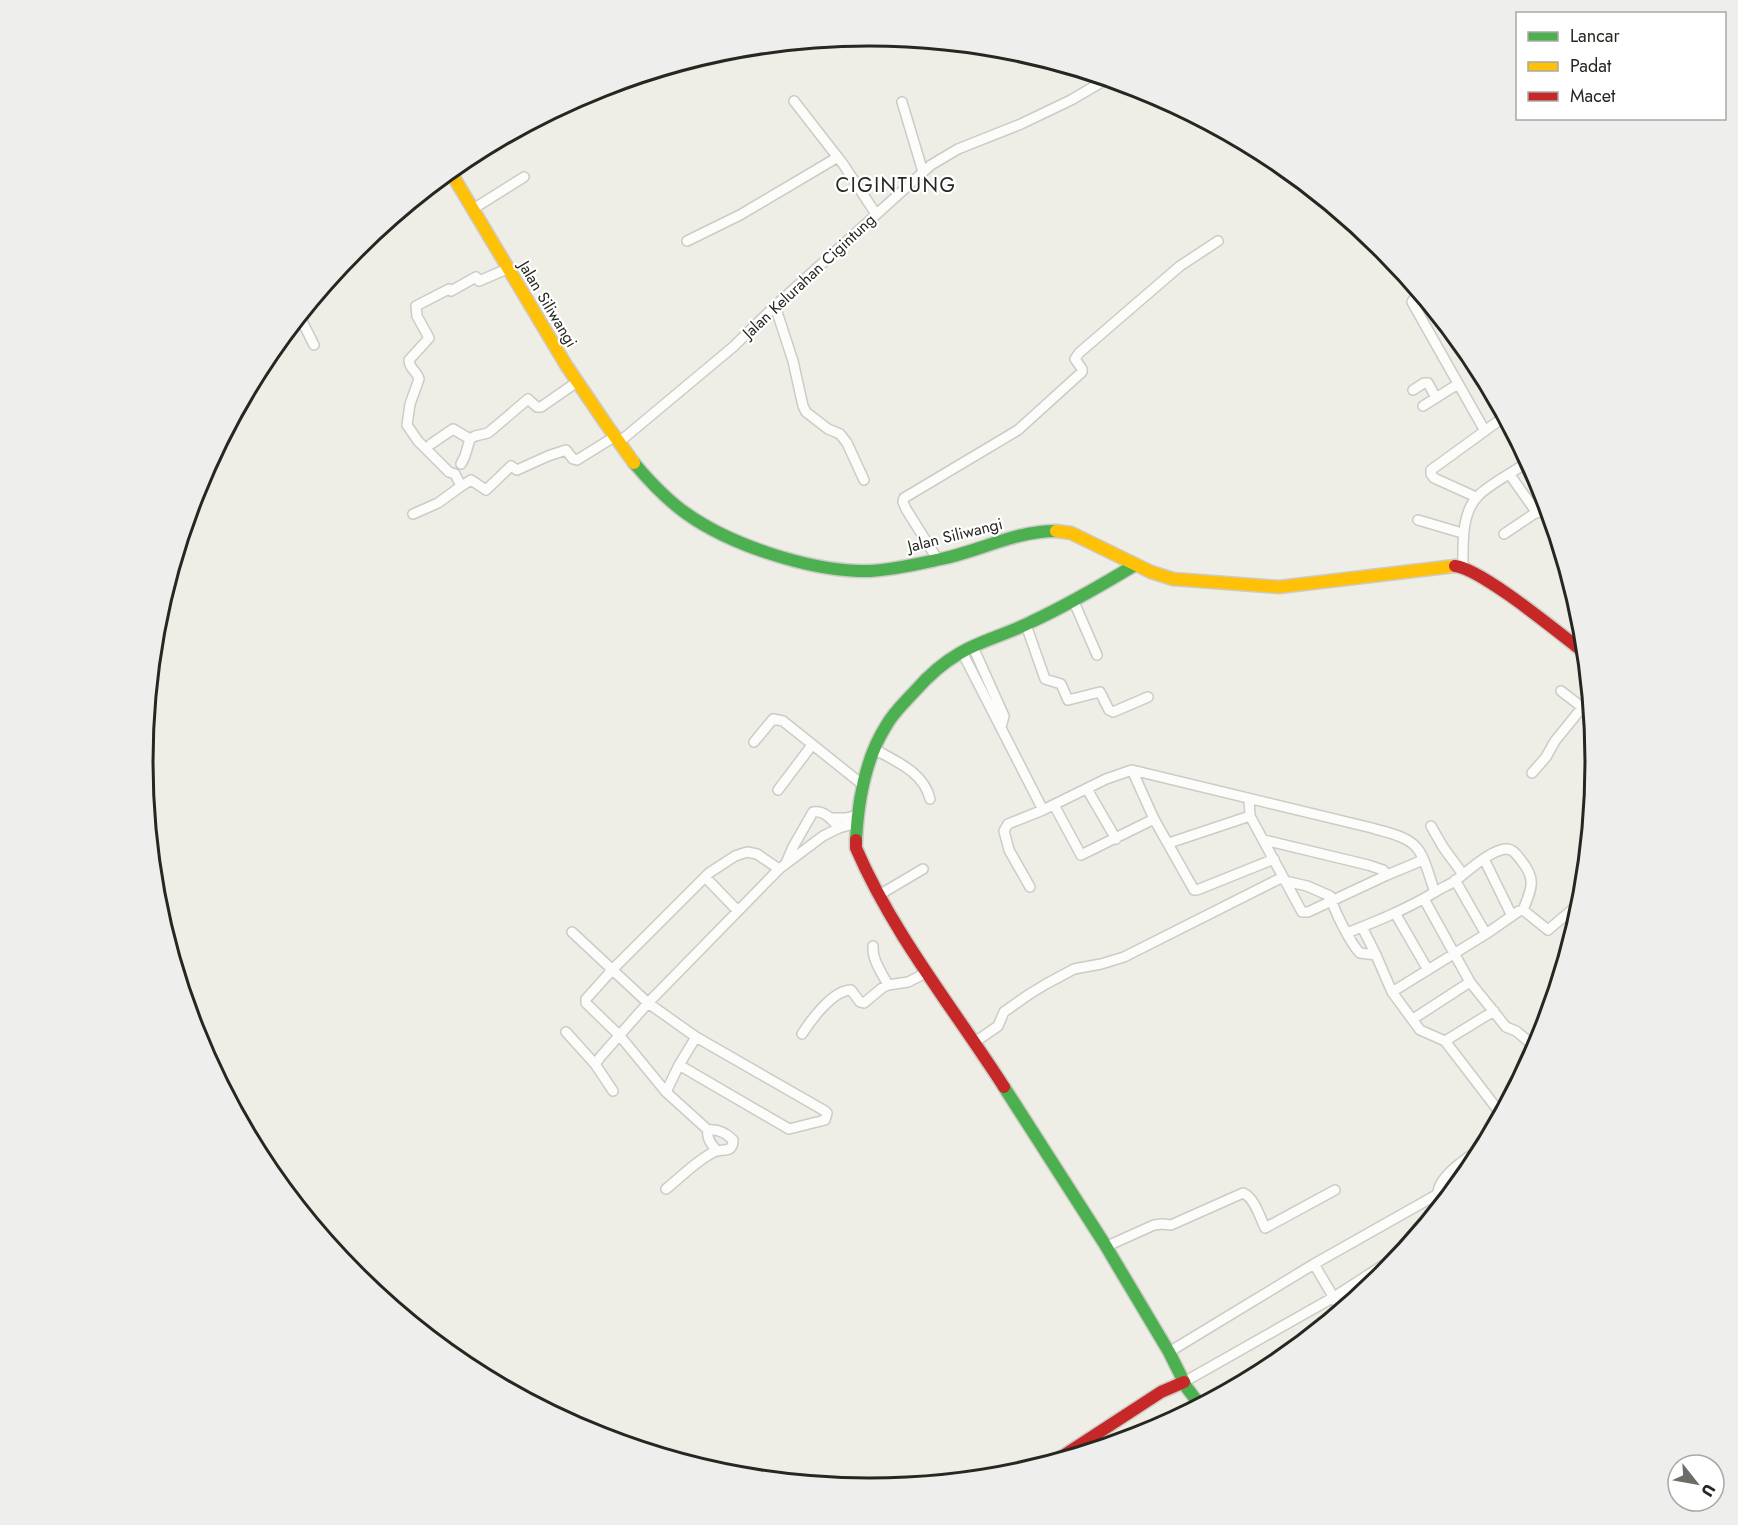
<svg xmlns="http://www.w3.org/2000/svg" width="1738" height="1525" font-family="Jost,sans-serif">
  <rect width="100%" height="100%" fill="#eeede6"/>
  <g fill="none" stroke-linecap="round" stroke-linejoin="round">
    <g stroke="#cccbc6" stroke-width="12">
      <path id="street" d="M794 101 843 164 876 214
        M902 102 923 172
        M473 209 524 177
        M687 241 740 215 838 157
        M1422 297 1414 299 1412 302 1485 431
        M775 306 793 361 803 406 806 412 828 429 840 434 847 443 864 480
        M300 317 314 345
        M1413 390 1424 383H1428L1436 398
        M1423 406 1458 384
        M618 443 733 347 775 306 931 165 958 149 1021 124 1071 100 1107 79
        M431 444 453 429 470 439
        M461 464 465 456 470 439 475 436 488 433 528 399 537 407H541L577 382
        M1510 475 1537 513
        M461 486 455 474 449 472 418 441 407 425 410 404 419 379C417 371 409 369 409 360L429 338 417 316 416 306 449 289 451 291 476 277 479 281 507 269
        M1476 497 1434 478 1431 474V470L1504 417
        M413 514 438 503 460 487 471 480 486 490 511 466 517 470 548 456 566 450 573 459 577 460 614 437
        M1418 520 1462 533
        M1504 534 1547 505
        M938 560 906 509 903 502 904 498 1018 430 1082 372V369L1075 359 1079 353 1180 266 1218 241
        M1463 567C1463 545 1461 513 1478 496 1488 485 1515 471 1528 462
        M1074 602 1097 655
        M1026 625 1045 679 1061 684 1068 700 1100 692 1109 710 1113 712 1148 697
        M973 647 1004 716 1001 727
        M962 652 1043 810 1106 779 1132 770 1372 828C1385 832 1407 836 1416 847 1425 856 1430 880 1435 892
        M1561 691 1591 714
        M754 742 773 719 783 721 863 785
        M874 749C895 761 924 772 930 799
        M1132 770 1154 819 1194 890H1197L1274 859
        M1532 773 1546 757 1555 741 1589 699
        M1087 789 1116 839
        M778 790 812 745
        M1249 799 1250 816 1302 912H1308L1387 875
        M1054 805 1081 855 1154 819
        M830 818H846L858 815
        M1431 826 1443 847 1462 873
        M1264 840 1368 865 1383 870 1387 875 1423 860
        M1169 843 1250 816
        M1484 859 1512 916
        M786 863 793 847 813 812C825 810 832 820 839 828
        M705 877 738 911
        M1455 880 1486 934
        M1285 881 1307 886 1330 896C1334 910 1350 943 1360 953L1376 955 1392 992 1420 1030 1445 1041 1501 1114
        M1030 887 1009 850 1004 831 1008 824 1043 810
        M879 895 923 869
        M1424 899 1470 982 1506 1027 1516 1031 1528 1041
        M1523 910 1548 930 1580 903
        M1395 913 1428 970
        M1362 927 1376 955
        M572 932 648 1003 696 1037 825 1111 827 1113 825 1120 789 1129 679 1065
        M1347 933C1377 921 1407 909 1435 892 1441 888 1449 885 1455 881 1467 872 1490 850 1506 849 1513 849 1516 854 1520 859 1537 879 1532 888 1523 910L1519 911 1486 934 1392 992
        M873 946C872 960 882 973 888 985
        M1413 1019 1470 982
        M566 1032 595 1064 613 1091
        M802 1034C811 1020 833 990 851 990L860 1002 864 1003 882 988 888 985 908 982 926 973
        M1445 1041 1494 1011
        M975 1042 998 1026 1004 1012 1028 995 1046 984 1074 969 1101 964 1124 957 1283 877
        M595 1064 602 1055 648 1003 779 869 823 836 839 828 857 823
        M666 1092 679 1065 696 1037
        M708 1130C706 1138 712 1145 717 1151
        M666 1189C681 1177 695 1162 712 1153 721 1147 733 1155 733 1140 726 1133 717 1129 708 1130L666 1092 620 1036 586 1003V999L613 969 709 873 735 856 747 852 757 854 779 869
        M1105 1247 1154 1225 1162 1224 1171 1225 1243 1193C1254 1197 1260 1217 1265 1228L1335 1190
        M1314 1264 1341 1310
        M1169 1352 1314 1264 1438 1194C1437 1177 1469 1156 1483 1148
        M1184 1382 1334 1297 1402 1253"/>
    </g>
    <g stroke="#cccbc6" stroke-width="15">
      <path id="fast" d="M634 463C650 482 667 500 687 514 731 545 805 569 859 571 883 572 917 564 941 559 980 551 1015 531 1056 531
        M856 840C858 801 865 759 886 726 893 713 905 702 915 691 929 675 941 664 960 653 982 640 1008 634 1031 622 1068 605 1100 586 1135 565
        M1004 1087 1104 1243 1169 1352 1187 1388 1200 1405"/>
    </g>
    <g stroke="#cccbc6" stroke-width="15">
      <path id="slow" d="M450 171 566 365 606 424 634 463
        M1056 531 1071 533 1151 572 1173 579 1279 587 1455 566"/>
    </g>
    <g stroke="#cccbc6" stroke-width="15">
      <path id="jam" d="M1455 566C1482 569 1560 634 1585 653
        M856 840V848C893 934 954 1009 1004 1087
        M1052 1463 1161 1392 1184 1382"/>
    </g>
    <use href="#street" stroke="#fcfcfb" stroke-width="9"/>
    <use href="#fast" stroke="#4caf50" stroke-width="12"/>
    <use href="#slow" stroke="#ffc107" stroke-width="12"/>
    <use href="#jam" stroke="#c62828" stroke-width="12"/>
  </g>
  <g text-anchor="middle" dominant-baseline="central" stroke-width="4.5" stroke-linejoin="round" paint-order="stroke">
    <g font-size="16" fill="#272621" stroke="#fff">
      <text transform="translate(809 276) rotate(-43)">Jalan Kelurahan Cigintung</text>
      <text transform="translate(548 304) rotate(59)">Jalan Siliwangi</text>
      <text transform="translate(955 535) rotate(-14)">Jalan Siliwangi</text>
    </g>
    <g font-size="20" letter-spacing="1.5" fill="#272621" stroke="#fff">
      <text x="896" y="185">CIGINTUNG</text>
    </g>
  </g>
  <path d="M0 0H1738V1525H0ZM153 762a716 716 0 1 1 1432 0a716 716 0 1 1-1432 0Z" fill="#eeeeed" fill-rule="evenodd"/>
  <path fill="none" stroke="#272621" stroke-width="3" d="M153 762a716 716 0 1 1 1432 0a716 716 0 1 1-1432 0Z"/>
  <rect x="1516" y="12" width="210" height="108" fill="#ffffff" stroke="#a9a8a6" stroke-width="1.5"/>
  <rect x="1528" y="32" width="30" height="9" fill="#4caf50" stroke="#a9a8a6" stroke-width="1.5"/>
  <text x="1570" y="42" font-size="18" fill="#272621">Lancar</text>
  <rect x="1528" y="62" width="30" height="9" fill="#ffc107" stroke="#a9a8a6" stroke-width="1.5"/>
  <text x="1570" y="72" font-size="18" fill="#272621">Padat</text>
  <rect x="1528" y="92" width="30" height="9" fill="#c62828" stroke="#a9a8a6" stroke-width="1.5"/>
  <text x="1570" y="102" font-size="18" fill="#272621">Macet</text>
  <g transform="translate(1696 1483) rotate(121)"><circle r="28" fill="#ffffff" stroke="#a9a8a6" stroke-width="1.5"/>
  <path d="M0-4.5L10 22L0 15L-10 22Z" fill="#6d6c66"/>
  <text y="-9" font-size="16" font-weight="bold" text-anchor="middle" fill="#272621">U</text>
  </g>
</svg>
